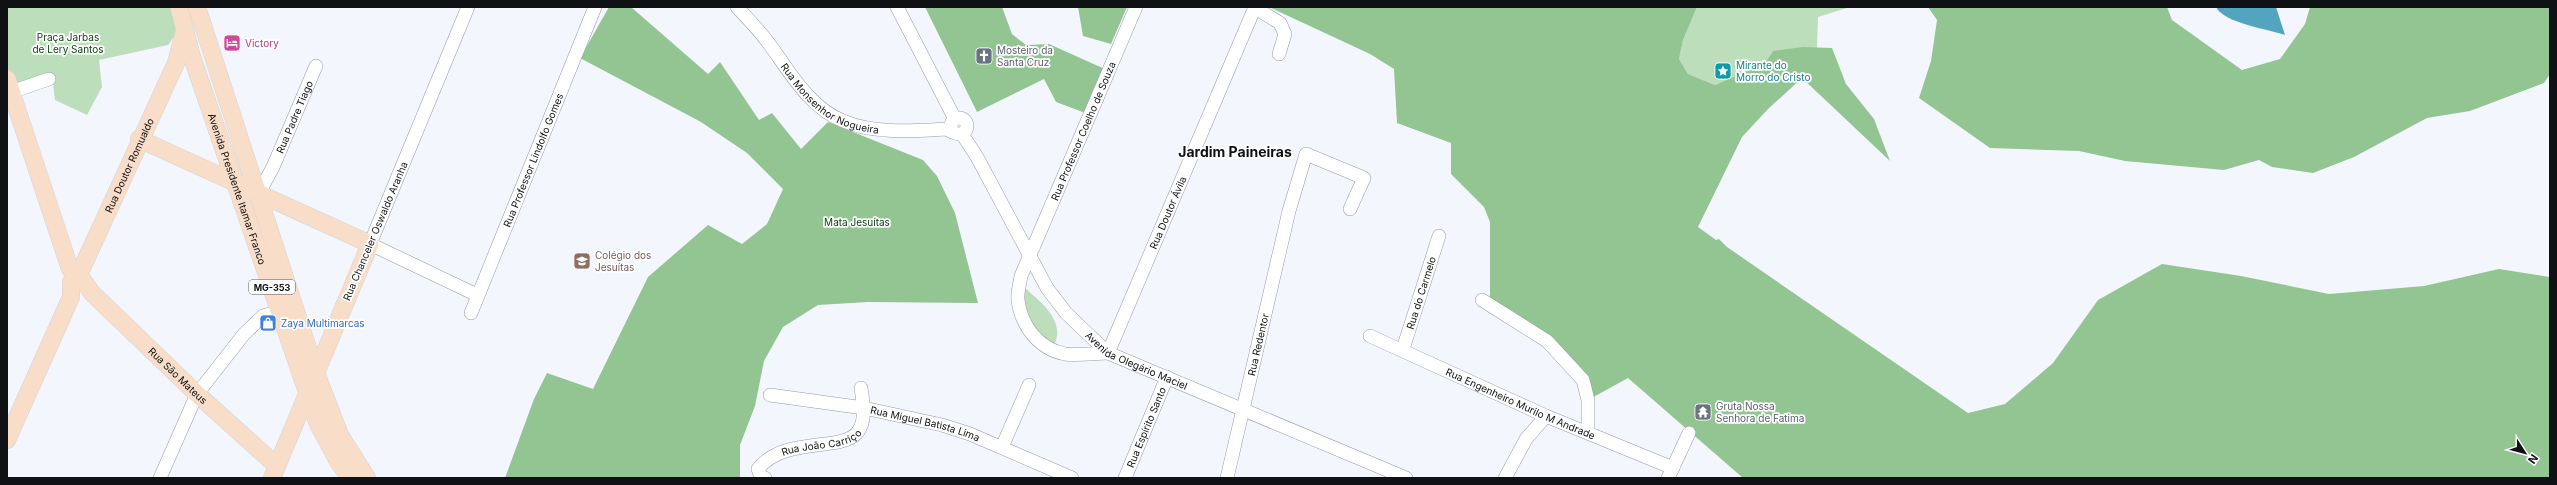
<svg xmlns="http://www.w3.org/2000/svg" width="2557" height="485" font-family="Inter,sans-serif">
  <rect width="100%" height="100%" fill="#f4f6fe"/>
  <path fill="#bcdebb" d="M7 7H170L177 33 168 45 99 60 102 87 87 115 55 100 52 74 13 84 7 65Z
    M1697 7H1847V8L1818 17 1817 48 1773 51 1765 63 1715 85 1688 74 1679 59 1683 40Z
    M1023 286C1039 301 1065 319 1055 343H1050C1031 325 1022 313 1023 286Z"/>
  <path fill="#93c592" d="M609 7H631L708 74 720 62 759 120 772 113 801 149 828 122 923 160 937 176 955 213 978 303 868 302 818 305 783 327 764 361 755 406 740 445V478H505L534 399 547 373 593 389 648 277 708 225 742 244 767 224 783 189 747 153 701 122 580 58Z
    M925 7H1002L1012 34 1026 45 1049 44 1107 70 1088 114 1056 102 1044 79 977 112Z
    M1078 7H1127L1111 44 1083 36Z
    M1269 7H1697L1683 40 1679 59 1688 74 1715 85 1765 63 1773 51 1803 47 1832 48 1846 84 1874 119 1890 161 1802 78 1768 109 1742 137 1698 227 1716 240 1719 239 1727 247 1968 413 2005 404 2053 363 2098 300 2162 264 2241 276 2329 294 2424 286 2499 269 2550 277V478H1743L1628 378 1588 400 1559 346 1490 302V222L1484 207 1451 174V143L1397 123 1394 69 1370 54Z
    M1928 7H2167L2172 20 2242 70 2280 59 2305 24 2310 7H2550V74L2544 83 2470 111 2427 118 2354 157 2313 173 2272 167 2259 160 2224 170 2125 161 2079 151 1990 148 1919 98 1931 61 1937 20Z"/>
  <path fill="#53a4bf" d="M2216 7H2276L2285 35C2267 29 2224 23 2216 7Z"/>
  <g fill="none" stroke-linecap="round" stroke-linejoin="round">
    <g stroke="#989ba3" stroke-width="14">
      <g id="minor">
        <path d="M468 7 370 244 477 295"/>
        <path id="s1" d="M737 7C747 18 758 29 767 41 789 70 808 107 843 121 874 134 913 131 946 129L952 132"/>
        <path d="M897 7 955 119"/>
        <path id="s2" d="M1136 7 1021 276C1020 283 1017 293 1018 300 1021 326 1039 349 1065 354 1079 356 1095 353 1108 353L1255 7"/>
        <path d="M1255 8 1280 23 1285 34 1279 54"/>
        <path d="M11 92 49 79"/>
        <circle cx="959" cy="126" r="8"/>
        <path id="s3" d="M962 134 977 157 1047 288 1066 313 1108 353 1406 478"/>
        <path id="s4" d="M259 193 273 167 316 66"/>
        <path d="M1482 300 1547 341 1583 380 1588 400V432"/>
        <path id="s5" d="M471 313 595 7"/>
        <path id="s6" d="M1370 336 1546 416 1673 468"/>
        <path id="s7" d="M1403 349 1439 236"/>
        <path id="s8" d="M770 395 864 408 942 425 970 434 1072 478"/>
        <path d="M1002 447 1029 385"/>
        <path d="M160 478 197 394 244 334 263 316 280 311"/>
        <path id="s9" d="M765 478 761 477 758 469C784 436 840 452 857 433 867 421 863 402 861 388"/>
        <path id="s10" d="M1125 478 1167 377"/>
        <path id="s11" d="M1227 478 1289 211 1306 154 1364 178 1350 209"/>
        <path d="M1505 478 1526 439 1546 416"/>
        <path d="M1668 478 1689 433"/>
      </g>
    </g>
    <g stroke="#d4d4d5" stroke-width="18">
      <g id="major">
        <path id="s12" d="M179 7 192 57 318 424 339 463 350 478"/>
        <path d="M197 7 316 373 340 435 367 478"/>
        <path d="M7 79 70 269"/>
        <path d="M139 139 370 244 272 478"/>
        <path id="s13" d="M82 268 176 63 184 33"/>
        <path id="s14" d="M83 280 92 293 197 394 277 466"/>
        <path d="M7 440 71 297V282"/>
      </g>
    </g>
    <use href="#minor" stroke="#fff" stroke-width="13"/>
    <use href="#major" stroke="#f8ddc8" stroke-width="17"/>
  </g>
  <defs>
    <g id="hotel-square" transform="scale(0.9)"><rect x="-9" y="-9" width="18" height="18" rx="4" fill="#d1479c" stroke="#fff"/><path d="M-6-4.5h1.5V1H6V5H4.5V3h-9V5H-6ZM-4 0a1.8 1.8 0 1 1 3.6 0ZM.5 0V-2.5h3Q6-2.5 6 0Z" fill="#fff"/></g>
    <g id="church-square" transform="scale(0.9)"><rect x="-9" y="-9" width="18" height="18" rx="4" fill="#6b7280" stroke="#fff"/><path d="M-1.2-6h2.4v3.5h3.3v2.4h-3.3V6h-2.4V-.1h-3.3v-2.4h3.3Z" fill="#fff"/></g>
    <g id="sight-square" transform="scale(0.9)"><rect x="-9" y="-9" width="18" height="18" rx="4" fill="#0f9aa8" stroke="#fff"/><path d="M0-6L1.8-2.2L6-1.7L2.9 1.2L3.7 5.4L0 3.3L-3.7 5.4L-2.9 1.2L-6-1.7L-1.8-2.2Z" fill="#fff"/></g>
    <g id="school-square" transform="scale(0.9)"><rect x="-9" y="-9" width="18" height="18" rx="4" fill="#8d6e63" stroke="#fff"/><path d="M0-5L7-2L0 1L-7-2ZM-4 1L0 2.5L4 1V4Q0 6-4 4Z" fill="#fff"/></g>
    <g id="shop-square" transform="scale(0.9)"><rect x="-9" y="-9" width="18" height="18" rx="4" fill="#3f7fe0" stroke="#fff"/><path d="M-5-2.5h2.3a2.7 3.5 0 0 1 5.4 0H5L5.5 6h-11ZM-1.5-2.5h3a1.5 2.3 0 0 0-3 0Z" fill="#fff"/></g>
    <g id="temple-square" transform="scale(0.9)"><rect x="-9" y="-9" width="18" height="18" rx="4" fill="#6b7280" stroke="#fff"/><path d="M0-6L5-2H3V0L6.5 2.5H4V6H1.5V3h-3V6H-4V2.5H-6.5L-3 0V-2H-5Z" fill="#fff"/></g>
  </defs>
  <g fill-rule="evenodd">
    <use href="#hotel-square" x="232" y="43"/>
    <use href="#church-square" x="984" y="56"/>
    <use href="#sight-square" x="1723" y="71"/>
    <use href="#school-square" x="582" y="261"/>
    <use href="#shop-square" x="268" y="323"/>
    <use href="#temple-square" x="1703" y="412"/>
  </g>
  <g text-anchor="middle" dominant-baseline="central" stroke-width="3.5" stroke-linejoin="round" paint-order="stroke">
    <rect fill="#fff" stroke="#58585a" stroke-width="1" x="249" y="280" width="46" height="14" rx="3"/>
    <g font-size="9" font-weight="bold" fill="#101114">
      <text x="272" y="287">MG-353</text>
    </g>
    <g font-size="10" fill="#0e4213" stroke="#fff">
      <text x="68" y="37">Praça Jarbas<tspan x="68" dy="12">de Lery Santos</tspan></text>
      <text x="857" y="222">Mata Jesuítas</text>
    </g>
    <g font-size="10" fill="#b23c85" stroke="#fff" text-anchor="start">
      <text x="245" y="43">Victory</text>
    </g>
    <g font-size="10" fill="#5b616d" stroke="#fff" text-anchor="start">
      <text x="997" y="50">Mosteiro da<tspan x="997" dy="12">Santa Cruz</tspan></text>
      <text x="1716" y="406">Gruta Nossa<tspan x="1716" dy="12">Senhora de Fatima</tspan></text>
    </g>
    <g font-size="10" fill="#0d838f" stroke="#fff" text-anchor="start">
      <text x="1736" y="65">Mirante do<tspan x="1736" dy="12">Morro do Cristo</tspan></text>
    </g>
    <g font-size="10" fill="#101114" stroke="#fff">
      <text stroke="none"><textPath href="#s1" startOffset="134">Rua Monsenhor Nogueira</textPath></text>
      <text stroke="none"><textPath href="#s4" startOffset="84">Rua Padre Tiago</textPath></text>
      <text transform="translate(1083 131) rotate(-67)">Rua Professor Coelho de Souza</text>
      <text stroke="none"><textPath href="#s5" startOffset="165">Rua Professor Lindolfo Gomes</textPath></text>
      <text stroke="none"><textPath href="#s13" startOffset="113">Rua Doutor Romualdo</textPath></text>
      <text stroke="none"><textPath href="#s12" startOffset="191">Avenida Presidente Itamar Franco</textPath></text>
      <text stroke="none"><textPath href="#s2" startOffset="589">Rua Doutor Ávila</textPath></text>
      <text transform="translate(375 231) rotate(-67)">Rua Chanceler Oswaldo Aranha</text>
      <text stroke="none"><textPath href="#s7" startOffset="59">Rua do Carmelo</textPath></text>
      <text stroke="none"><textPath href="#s11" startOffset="137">Rua Redentor</textPath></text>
      <text stroke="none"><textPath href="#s3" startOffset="294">Avenida Olegário Maciel</textPath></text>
      <text stroke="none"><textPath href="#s14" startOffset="135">Rua São Mateus</textPath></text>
      <text stroke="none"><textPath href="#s6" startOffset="165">Rua Engenheiro Murilo M Andrade</textPath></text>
      <text stroke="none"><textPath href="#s8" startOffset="158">Rua Miguel Batista Lima</textPath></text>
      <text stroke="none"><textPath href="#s10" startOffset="55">Rua Espírito Santo</textPath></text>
      <text stroke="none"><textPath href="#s9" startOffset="83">Rua João Carriço</textPath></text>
    </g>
    <g font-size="10" fill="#785e54" stroke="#fff" text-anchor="start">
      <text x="595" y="255">Colégio dos<tspan x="595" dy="12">Jesuítas</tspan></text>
    </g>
    <g font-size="10" fill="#366cbe" stroke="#fff" text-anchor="start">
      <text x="281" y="323">Zaya Multimarcas</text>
    </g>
    <g font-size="14" font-weight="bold" fill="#101114" stroke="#fff">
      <text x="1235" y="151">Jardim Paineiras</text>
    </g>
  </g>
  <rect width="2557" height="485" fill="none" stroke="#101114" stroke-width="16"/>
  <g transform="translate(2525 453) rotate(126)" stroke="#ffffff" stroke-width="3" paint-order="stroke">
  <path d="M0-3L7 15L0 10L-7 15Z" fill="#101114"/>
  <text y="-6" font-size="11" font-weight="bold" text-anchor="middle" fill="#101114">N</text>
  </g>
</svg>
